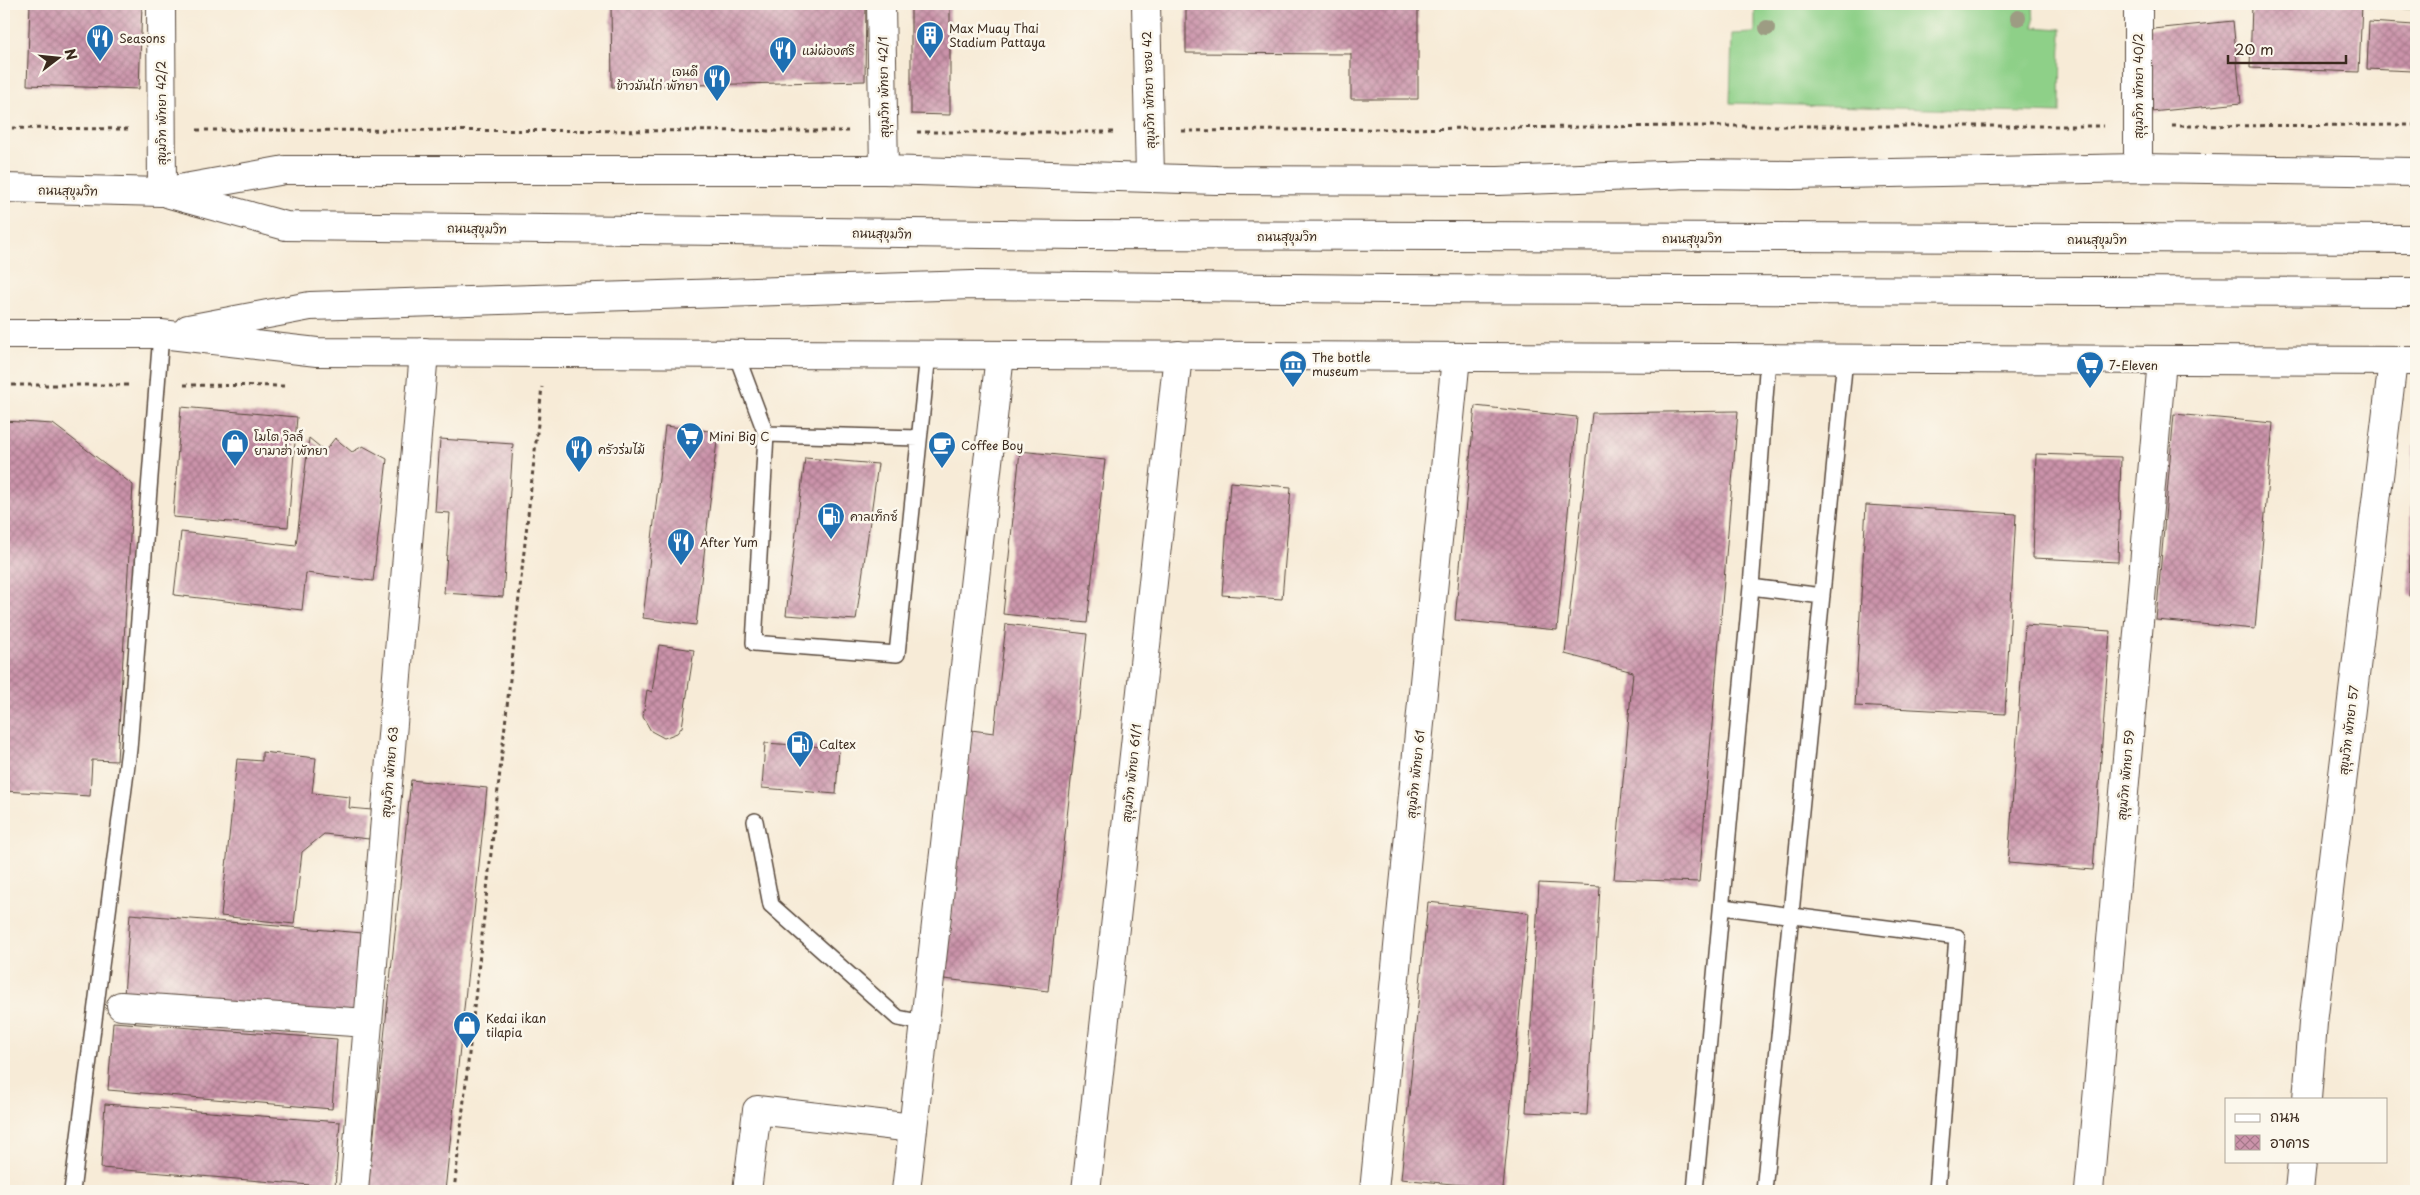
<svg xmlns="http://www.w3.org/2000/svg" width="2420" height="1195" font-family="'Playpen Sans','Playpen Sans Thai',sans-serif">
  <defs>
    <pattern id="building-cross-hatch" width="8" height="8" patternUnits="userSpaceOnUse" patternTransform="scale(1.25)"><rect width="8" height="8" fill="#cb93aa"/><path d="M0 0l8 8M0 8l8-8" fill="none" stroke="#a6788a"/></pattern>
  </defs>
  <rect width="100%" height="100%" fill="#fbf7ec"/>
  <filter id="ink" filterUnits="userSpaceOnUse"><feTurbulence type="fractalNoise" baseFrequency=".02" numOctaves="2"/><feDisplacementMap in="SourceGraphic" scale="10" xChannelSelector="R" yChannelSelector="G"/><feConvolveMatrix kernelMatrix="1 2 1 2 8 2 1 2 1" color-interpolation-filters="sRGB"/></filter>
  <filter id="wash" filterUnits="userSpaceOnUse"><feTurbulence type="fractalNoise" baseFrequency=".0096" numOctaves="4" result="noise"/><feDisplacementMap in="SourceGraphic" scale="20" xChannelSelector="R" yChannelSelector="G"/><feGaussianBlur stdDeviation="1.12" result="paint"/><feColorMatrix in="noise" values="0 0 0 0 0 0 0 0 0 0 0 0 0 0 0 0 0 1.4 0 .05"/><feComposite in="paint" operator="in"/></filter>
  <g filter="url(#wash)">
    <rect width="100%" height="100%" fill="#f7ebd7"/>
    <path fill="#8ed088" stroke="#647d53" d="M1755 4H2033L2034 27 2061 29 2060 113 1730 103 1732 34 1755 33Z
      M2367 4H2416V8L2367 6Z"/>
    <g id="blocks">
      <path fill="url(#building-cross-hatch)" d="M30 4H142L139 89 27 85Z
        M611 4H866L865 81 612 87Z
        M911 4H950V115L911 114Z
        M1186 4H1418V99H1351V54L1186 53Z
        M2192 4H2209L2193 9Z
        M2252 4H2362L2359 72 2250 68Z
        M2233 21 2241 103 2151 112 2143 30Z
        M2369 22 2414 25 2412 71 2367 69Z
        M1475 406 1577 417 1557 630 1455 620Z
        M181 407 297 417 288 527 173 517Z
        M1738 411 1699 882 1614 879 1633 672 1565 654 1592 413Z
        M2174 414 2273 423 2255 629 2156 620Z
        M4 421 53 424 133 485 117 761 92 760 90 796 4 791Z
        M665 426 718 432 696 625 643 618Z
        M309 438 325 451 335 438 352 452 363 446 387 459 373 581 306 573 302 610 174 595 181 532 296 546Z
        M440 439 513 444 503 597 444 593 450 513 435 512Z
        M2413 445H2416V597L2409 596Z
        M1020 451 1105 460 1087 623 1003 614Z
        M2036 454 2121 457 2118 562 2033 558Z
        M805 458 878 464 856 620 786 615Z
        M1230 482 1291 487 1282 599 1222 595Z
        M1866 505 2016 514 2005 714 1855 706Z
        M1006 624 1087 634 1048 991 944 979 971 730 994 733Z
        M2025 625 2110 631 2093 870 2008 863Z
        M659 645 694 650 682 727 677 733 664 738 651 731 643 717 647 690 652 692Z
        M765 743 839 748 836 794 762 788Z
        M262 752 316 758 312 793 350 797 349 808 372 810 369 839 324 834 302 852 294 924 221 916 237 759 262 761Z
        M411 780 487 788 445 1191H368Z
        M1539 883 1600 886 1587 1115 1526 1112Z
        M1428 902 1529 913 1503 1189 1401 1179Z
        M130 914 363 933 356 1015 124 995Z
        M113 1022 337 1039 332 1109 108 1090Z
        M105 1104 340 1122 335 1187 101 1168Z"/>
    </g>
  </g>
  <g filter="url(#ink)">
    <use href="#blocks" fill-opacity="0" stroke="#57473a" stroke-width="1"/>
    <g fill="none" stroke-linecap="round" stroke-linejoin="round">
      <g stroke="#57473a" stroke-width="18">
        <path id="lane" d="M736 354 766 434 754 643 897 654 928 354
          M766 434 919 438
          M1751 587 1822 596
          M755 821 771 905 898 1018 924 1023
          M1723 907 1957 937 1937 1191
          M72 1191 129 749 161 334
          M1695 1191 1751 587 1768 358
          M1764 1191 1845 358"/>
      </g>
      <g stroke="#57473a" stroke-width="30">
        <path id="street" d="M161 4 162 192
          M881 4 884 170
          M1146 4 1150 176
          M2138 168V4
          M121 1006 367 1023
          M2307 1099 2313 1023 2393 361
          M354 1191 424 352
          M747 1191 757 1110 913 1128
          M906 1191 1000 355
          M1086 1191 1178 355
          M1374 1191 1456 357
          M2089 1191 2162 360
          M2299 1191 2302 1161"/>
      </g>
      <g stroke="#57473a" stroke-width="30">
        <path id="highway" d="M4 188 162 192 285 170H884L1217 180 1498 181 1690 174 1792 175 2138 168 2416 172
          M170 194 286 226 1079 235 2416 239
          M188 329 310 306 972 285 1388 289 2416 292
          M4 334H161L317 352 2416 361"/>
      </g>
      <path stroke="#57473a" stroke-width="3" stroke-dasharray="4 4" stroke-linecap="butt" d="M2172 126 2416 125
        M4 128 128 129
        M197 130 848 131
        M1182 131 1689 126H2103
        M917 132H1116
        M4 385H128
        M184 385 288 386
        M454 1191 542 387"/>
      <use href="#lane" stroke="#fff" stroke-width="15"/>
      <use href="#street" stroke="#fff" stroke-width="28"/>
      <use href="#highway" stroke="#fff" stroke-width="28"/>
    </g>
    <g fill="#9d9c83">
      <circle cx="2018" cy="18" r="8"/>
      <circle cx="1767" cy="28" r="8"/>
    </g>
  </g>
  <defs>
    <g id="building-pin" transform="scale(1.4375)"><path d="M0 17L-7.5 6A9.5 9.5 0 1 1 7.5 6Z" fill="#1f6fb2" stroke="#fbf7ec"/><path d="M-4-6H4V6H1V3H-1V6H-4ZM-2.5-4.3h1.7v1.8h-1.7ZM.8-4.3h1.7v1.8H.8ZM-2.5-1h1.7V.8h-1.7ZM.8-1h1.7V.8H.8Z" fill="#fff"/></g>
    <g id="restaurant-pin" transform="scale(1.4375)"><path d="M0 17L-7.5 6A9.5 9.5 0 1 1 7.5 6Z" fill="#1f6fb2" stroke="#fbf7ec"/><path d="M-5-6h1v4h1v-4h1v4h1v-4h1v5L-1.5 .5V6h-2V.5L-5-1ZM5-6V6H3V1.5H1.5Q1.5-4 5-6Z" fill="#fff"/></g>
    <g id="museum-pin" transform="scale(1.4375)"><path d="M0 17L-7.5 6A9.5 9.5 0 1 1 7.5 6Z" fill="#1f6fb2" stroke="#fbf7ec"/><path d="M0-6L6-3V-2H-6V-3ZM-5-1h2V3h-2ZM-1-1h2V3h-2ZM3-1h2V3H3ZM-6 4H6V6H-6Z" fill="#fff"/></g>
    <g id="supermarket-pin" transform="scale(1.4375)"><path d="M0 17L-7.5 6A9.5 9.5 0 1 1 7.5 6Z" fill="#1f6fb2" stroke="#fbf7ec"/><path d="M-6-5.5h2.5l.6 2H6L4.5 2H-2.5L-4.4-4H-6ZM-1.5 3.2a1.3 1.3 0 1 0 .1 0ZM3 3.2a1.3 1.3 0 1 0 .1 0Z" fill="#fff"/></g>
    <g id="shop-pin" transform="scale(1.4375)"><path d="M0 17L-7.5 6A9.5 9.5 0 1 1 7.5 6Z" fill="#1f6fb2" stroke="#fbf7ec"/><path d="M-5-2.5h2.3a2.7 3.5 0 0 1 5.4 0H5L5.5 6h-11ZM-1.5-2.5h3a1.5 2.3 0 0 0-3 0Z" fill="#fff"/></g>
    <g id="cafe-pin" transform="scale(1.4375)"><path d="M0 17L-7.5 6A9.5 9.5 0 1 1 7.5 6Z" fill="#1f6fb2" stroke="#fbf7ec"/><path d="M-5.5-4.5H6V0H3Q3 3.5 0 3.5H-2.5Q-5.5 3.5-5.5 0ZM3-3.2v2h1.7v-2ZM-6 4.5H4V6H-6Z" fill="#fff"/></g>
    <g id="fuel-pin" transform="scale(1.4375)"><path d="M0 17L-7.5 6A9.5 9.5 0 1 1 7.5 6Z" fill="#1f6fb2" stroke="#fbf7ec"/><path d="M-5.5-6h7V0h2V4h1.3V-2.5L3-4.5l.8-.8L6-3V5H2.5V1h-1V6h-7ZM-4.2-4.7v3.2H.2V-4.7Z" fill="#fff"/></g>
  </defs>
  <g fill-rule="evenodd">
    <use href="#building-pin" x="930" y="35"/>
    <use href="#restaurant-pin" x="100" y="38"/>
    <use href="#restaurant-pin" x="783" y="50"/>
    <use href="#restaurant-pin" x="717" y="78"/>
    <use href="#museum-pin" x="1293" y="364"/>
    <use href="#supermarket-pin" x="2090" y="365"/>
    <use href="#supermarket-pin" x="690" y="436"/>
    <use href="#shop-pin" x="235" y="443"/>
    <use href="#cafe-pin" x="942" y="445"/>
    <use href="#restaurant-pin" x="579" y="449"/>
    <use href="#fuel-pin" x="831" y="516"/>
    <use href="#restaurant-pin" x="681" y="542"/>
    <use href="#fuel-pin" x="800" y="744"/>
    <use href="#shop-pin" x="467" y="1025"/>
  </g>
  <g text-anchor="middle" dominant-baseline="central" stroke-width="5" stroke-linejoin="round" paint-order="stroke">
    <g font-size="12" fill="#3b2a1e" stroke="#fbf7ec" text-anchor="start">
      <text x="949" y="28">Max Muay Thai<tspan x="949" dy="14">Stadium Pattaya</tspan></text>
      <text x="119" y="38">Seasons</text>
      <text x="802" y="50">แม่ผ่องศรี</text>
      <text x="698" y="71" text-anchor="end">เจนดี<tspan x="698" dy="14">ข้าวมันไก่ พัทยา</tspan></text>
      <text x="1312" y="357">The bottle<tspan x="1312" dy="14">museum</tspan></text>
      <text x="2109" y="365">7-Eleven</text>
      <text x="254" y="436">โมโต วิลล์<tspan x="254" dy="14">ยามาฮ่า พัทยา</tspan></text>
      <text x="709" y="436">Mini Big C</text>
      <text x="961" y="445">Coffee Boy</text>
      <text x="598" y="449">ครัวร่มไม้</text>
      <text x="850" y="516">คาลเท็กซ์</text>
      <text x="700" y="542">After Yum</text>
      <text x="819" y="744">Caltex</text>
      <text x="486" y="1018">Kedai ikan<tspan x="486" dy="14">tilapia</tspan></text>
    </g>
    <g font-size="12" fill="#3b2a1e" stroke="#fbf7ec">
      <text transform="translate(2138 86) rotate(-90)">สุขุมวิท พัทยา 40/2</text>
      <text transform="translate(883 87) rotate(-91)">สุขุมวิท พัทยา 42/1</text>
      <text transform="translate(1148 90) rotate(-92)">สุขุมวิท พัทยา ซอย 42</text>
      <text transform="translate(161 113) rotate(-90)">สุขุมวิท พัทยา 42/2</text>
      <text transform="translate(68 190) rotate(1)">ถนนสุขุมวิท</text>
      <text transform="translate(477 228) rotate(1)">ถนนสุขุมวิท</text>
      <text transform="translate(882 233) rotate(1)">ถนนสุขุมวิท</text>
      <text x="1287" y="236">ถนนสุขุมวิท</text>
      <text x="1692" y="238">ถนนสุขุมวิท</text>
      <text x="2097" y="239">ถนนสุขุมวิท</text>
      <text transform="translate(2348 730) rotate(-83)">สุขุมวิท พัทยา 57</text>
      <text transform="translate(389 772) rotate(-85)">สุขุมวิท พัทยา 63</text>
      <text transform="translate(1131 773) rotate(-84)">สุขุมวิท พัทยา 61/1</text>
      <text transform="translate(1415 774) rotate(-84)">สุขุมวิท พัทยา 61</text>
      <text transform="translate(2125 775) rotate(-85)">สุขุมวิท พัทยา 59</text>
    </g>
  </g>
  <rect width="2420" height="1195" fill="none" stroke="#fbf7ec" stroke-width="20"/>
  <rect x="2225" y="1098" width="162" height="65" fill="#fbf7ec" stroke="#aea59a"/>
  <rect x="2235" y="1114" width="25" height="8" fill="#ffffff" stroke="#aea59a"/>
  <text x="2270" y="1122" font-size="15" fill="#3b2a1e">ถนน</text>
  <rect x="2235" y="1135" width="25" height="15" fill="url(#building-cross-hatch)" stroke="#aea59a"/>
  <text x="2270" y="1148" font-size="15" fill="#3b2a1e">อาคาร</text>
  <g transform="translate(58 58) rotate(74)" stroke="#fbf7ec" stroke-width="4" paint-order="stroke">
  <path d="M0-4L9 19L0 12L-9 19Z" fill="#3b2a1e"/>
  <text y="-8" font-size="14" font-weight="bold" text-anchor="middle" fill="#3b2a1e">N</text>
  </g>
  <path d="M2228 55v8h118v-8" fill="none" stroke="#3b2a1e" stroke-width="2.5"/>
  <text x="2235" y="55" font-size="15" fill="#3b2a1e" stroke="#fbf7ec" stroke-width="4" paint-order="stroke">20 m</text>
</svg>
